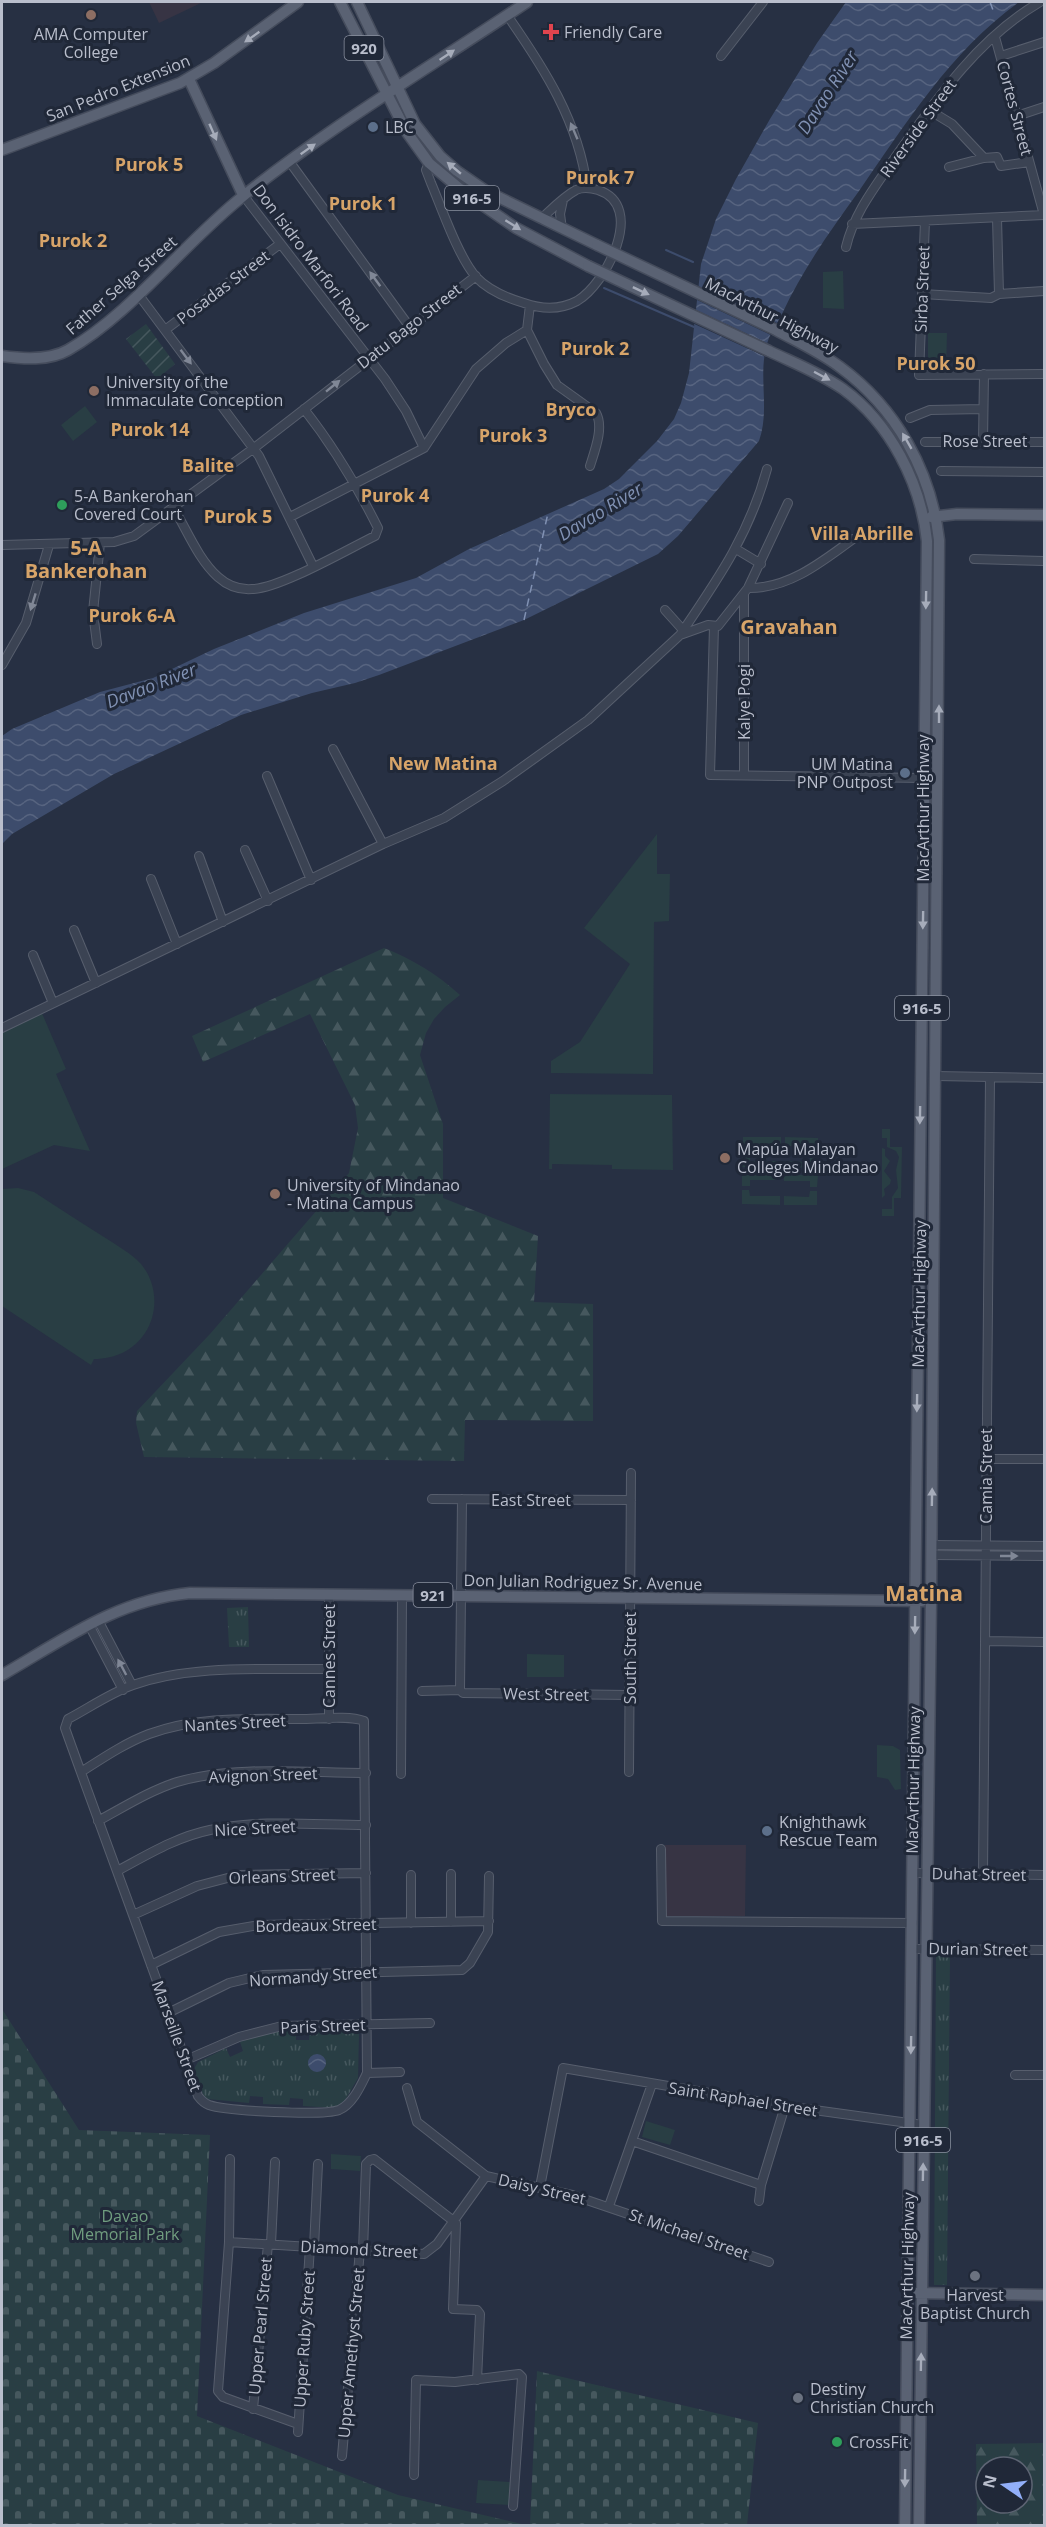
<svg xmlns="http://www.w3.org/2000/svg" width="1046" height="2527" font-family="'Open Sans',sans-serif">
  <defs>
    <pattern id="forest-firs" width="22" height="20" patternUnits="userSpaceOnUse" patternTransform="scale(1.5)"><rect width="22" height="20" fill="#293e44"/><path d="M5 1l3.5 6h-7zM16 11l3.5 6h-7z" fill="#46585e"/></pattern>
    <pattern id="cemetery-stones" width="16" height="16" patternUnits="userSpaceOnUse" patternTransform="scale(1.5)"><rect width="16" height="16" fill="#293e44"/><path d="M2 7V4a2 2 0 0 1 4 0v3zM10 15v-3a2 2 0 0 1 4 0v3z" fill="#46585e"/></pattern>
    <pattern id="park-tufts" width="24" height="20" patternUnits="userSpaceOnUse" patternTransform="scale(1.5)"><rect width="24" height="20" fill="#293e44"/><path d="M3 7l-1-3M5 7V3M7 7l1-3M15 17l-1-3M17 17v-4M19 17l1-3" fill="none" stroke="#46585e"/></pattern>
    <pattern id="garden-furrows" width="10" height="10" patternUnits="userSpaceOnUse" patternTransform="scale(1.5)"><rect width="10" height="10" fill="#293e44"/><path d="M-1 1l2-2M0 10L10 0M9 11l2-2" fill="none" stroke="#46585e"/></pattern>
    <pattern id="water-waves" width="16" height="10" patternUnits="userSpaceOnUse" patternTransform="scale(1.5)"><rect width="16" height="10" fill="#3d4c6c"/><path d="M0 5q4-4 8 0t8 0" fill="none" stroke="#576480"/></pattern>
  </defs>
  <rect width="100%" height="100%" fill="#273043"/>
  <path fill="#373444" d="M149 2H203L159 23Z
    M665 1845H746L745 1916H666Z"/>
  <path fill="#293e44" d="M843 271 844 309 823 308V272Z
    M928 333H947L946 371H928Z
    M85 406 97 422 73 441 61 425Z
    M657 834V874H670L669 921 654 922 653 1074 551 1073V1061L580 1042 630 964 584 928Z
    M41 1011 66 1069 56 1074 90 1151 54 1145 2 1169V1032Z
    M550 1094 672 1095 673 1170 612 1169V1165L552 1164V1169H549Z
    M882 1129H890V1147H902L901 1198H894V1216H882V1209H892V1197L898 1188 896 1170 899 1157 896 1151 887 1147V1138H882Z
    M743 1137H781V1146L750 1145V1151H743Z
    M785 1137 818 1138V1152H811L810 1146H785Z
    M882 1148 885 1149V1156L890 1161 884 1171 891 1180 890 1184 884 1189 885 1195 882 1198Z
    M742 1155H750V1161H781L780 1165 777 1167H742Z
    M810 1156H818V1168L788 1167 785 1165V1161L810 1162Z
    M742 1174H777L780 1180H750V1186H742Z
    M788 1175H818L817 1187H810V1181H784V1177Z
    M18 1188 34 1192C57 1207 80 1222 104 1237 116 1245 131 1253 141 1264 157 1283 159 1312 145 1333 134 1350 115 1359 94 1359L91 1365 2 1306V1189Z
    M742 1190H749L750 1196H780V1205L742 1204Z
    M810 1191H817V1205H784V1196L809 1197Z
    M527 1654 564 1655V1677H527Z
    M877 1745 893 1746 900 1750 901 1789 895 1790 888 1779 877 1777Z
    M646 2121 675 2130 670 2145 642 2137Z
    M331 2154 361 2156 360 2171 331 2169Z
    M478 2480 510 2482 509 2505 476 2503Z"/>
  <path fill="url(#forest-firs)" fill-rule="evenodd" d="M384 948C412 959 437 974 460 995L445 1007 434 1019 426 1033 420 1055 443 1124V1198L538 1236 534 1302 593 1304V1421L465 1420 464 1461 144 1457 136 1423 137 1411 210 1334 349 1173 358 1128 355 1105 310 1014 203 1062 192 1036Z
    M1044 2443V2525H977L976 2444ZM986 2467H1022V2503H986Z"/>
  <path fill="url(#cemetery-stones)" d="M2 2009 79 2130 210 2135 197 2416 398 2495 526 2525H2Z
    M537 2371 758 2423 747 2525H530Z"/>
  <path fill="url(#park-tufts)" d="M248 1607 249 1647H229L227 1608Z
    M936 1954H950L947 2285H934Z
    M296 2030V2040H309L310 2030 353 2031 359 2034 358 2078 343 2104 335 2108 303 2106V2099L290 2098 289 2105 263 2104V2097L250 2096 249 2103 208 2099 204 2097 194 2069 198 2062 226 2048 230 2057 243 2051 240 2042C257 2034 277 2031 296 2030Z"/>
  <path fill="url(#garden-furrows)" d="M146 324 175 364 157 379 126 339Z"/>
  <path fill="url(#water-waves)" d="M846 2H1019C951 51 906 123 859 191 830 231 803 269 782 314 778 322 772 330 769 338 756 372 771 407 759 441L678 536 658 554 524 620 379 675 355 683 312 693 241 715 114 774 12 834 2 844V736L12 729 100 692 153 678 214 649 304 613 416 578 469 549 604 489 619 479 657 441 674 419 681 403 689 373 701 264 716 219 736 179 770 119 817 43Z
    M308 2063a9 9 0 1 1 18 0a9 9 0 1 1-18 0Z"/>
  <path fill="#273043" d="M694 284 779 324 773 336 693 298Z
    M692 308 771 345 766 357 690 322Z"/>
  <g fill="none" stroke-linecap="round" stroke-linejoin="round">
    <path stroke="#3d4c6c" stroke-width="2" d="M666 250 693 262
      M604 288 694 327"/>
    <path stroke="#8091b3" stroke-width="1.5" stroke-dasharray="8 6" stroke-linecap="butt" d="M990 2 993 10
      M524 620 548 513"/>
    <g stroke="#575e6d" stroke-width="10">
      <path id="minor" d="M507 15C544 68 579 122 587 188
        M721 56 763 2
        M1001 56 1044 42
        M929 110 952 124 984 158 997 157 1001 166 1029 162
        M1017 116 1044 107
        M289 161 409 326
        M429 163 426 170 431 183C442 209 458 256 476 277 488 290 507 298 524 303 541 309 560 310 577 301 606 284 647 206 598 190 591 188 583 187 576 190 563 197 551 210 541 219
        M949 167 984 158
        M243 195 385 379 406 411 424 448
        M997 218 999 294
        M925 221 919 375 1044 374
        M852 224 1044 215 995 37
        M562 229 560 214 563 200
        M846 247C854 213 875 187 894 159 935 101 977 39 1040 2
        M138 294 259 456 313 566
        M922 294 991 298 999 294 1044 291
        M530 305 527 330 544 364 557 385 596 413C604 427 595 450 590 466
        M165 330 280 244
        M910 418 930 410 983 409
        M983 441 984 374
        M925 442H1044
        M941 471 1044 472
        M173 507C187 530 198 559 218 577 228 586 239 590 252 589 279 589 348 549 375 536L378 528C357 486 334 447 304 409
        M290 517 424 448 476 369 506 343 527 330
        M2 545 114 542 134 536 254 448 476 276
        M736 549 761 564
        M974 559 1044 561
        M748 588C788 589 822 562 853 539
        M744 594V775
        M665 610 683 630
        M714 626 710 775 924 778
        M680 635C718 579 749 535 767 469
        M97 644 93 612 100 543
        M2 665 26 623 49 545
        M333 749 383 844
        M267 776 311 880
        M245 850 268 901
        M199 856 223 922
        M151 879 177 944
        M74 930 96 983
        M33 955 53 1003
        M2 1028 383 844 444 818 503 781 588 720 680 635 708 625 718 626 748 588 788 503
        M936 1076 1044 1078
        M987 1459H1044
        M432 1499 631 1500
        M462 1499 460 1690 463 1693 629 1695
        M932 1545 1044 1546
        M932 1555 1044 1556
        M329 1594V1719
        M98 1620 132 1685
        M89 1625 123 1690
        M985 1641 1044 1642
        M422 1691 460 1690
        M81 1772C103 1758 125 1743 149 1734 197 1716 250 1719 300 1719 318 1719 349 1715 364 1721L367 2073C361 2085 353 2104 339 2110 323 2116 226 2111 209 2105 204 2103 201 2100 198 2096 155 1973 109 1851 65 1728L68 1719C89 1708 110 1693 133 1685 194 1664 265 1670 329 1669
        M629 1772 631 1473
        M401 1774 402 1595
        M98 1821C124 1807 149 1791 177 1782 234 1765 306 1773 366 1773
        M661 1849 662 1921 913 1923
        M117 1871C147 1855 176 1837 210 1830 260 1819 315 1825 366 1825
        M914 1873 1044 1875
        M451 1874V1922
        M983 1874 990 1077
        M133 1915 197 1886 239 1875 366 1873
        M411 1923V1875
        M912 1949 1044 1950
        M151 1965 219 1932 259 1925 489 1921
        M168 2013 229 1983 263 1975 462 1970 470 1963 488 1932 489 1876
        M186 2060 239 2037 282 2026 430 2023
        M367 2073 400 2072
        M1015 2075H1044
        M407 2088 417 2122 486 2176 572 2195 769 2262
        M632 2141 761 2185
        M230 2159 229 2242 218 2391 223 2397 298 2424
        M540 2187 563 2068 785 2106 923 2125
        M759 2201 761 2185 785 2106
        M609 2206 652 2084
        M229 2242 424 2254 437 2244 486 2176
        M271 2244 275 2162
        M314 2247 318 2164
        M363 2251 366 2164 370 2160 374 2159 456 2223 453 2309 477 2310 480 2314 477 2380
        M253 2409 268 2244
        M298 2432 310 2247
        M342 2456 360 2250
        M414 2475 416 2380 455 2382 519 2374 522 2377 513 2506"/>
    </g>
    <g stroke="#454c5c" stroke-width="13">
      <path id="major" d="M340 2 406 131 429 163 465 193 516 228 588 266
        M357 2 415 124 440 156 457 171 486 191 597 245
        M189 79 243 195
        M2 150 180 83 214 63 298 2
        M776 330C798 342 820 352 840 367 896 408 931 471 939 540L931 1601 919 2526
        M769 351C794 363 820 373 843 389 890 423 921 483 927 541L905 2526
        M2 356C23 359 49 361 68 350 131 314 184 243 242 197 332 125 432 66 527 2
        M931 517 957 514 1044 515
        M2 1675C63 1640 117 1600 190 1593L922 1601
        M914 2293 1044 2295"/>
    </g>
    <use href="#minor" stroke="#3b4353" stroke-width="8"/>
    <use href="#major" stroke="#5a6273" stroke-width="10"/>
    <g stroke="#454c5c" stroke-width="13" stroke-linecap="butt">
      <path id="major-bridge" d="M597 245 776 330
        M588 266 769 351"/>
    </g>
    <use href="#major-bridge" stroke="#5a6273" stroke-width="10"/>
  </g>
  <defs><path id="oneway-solid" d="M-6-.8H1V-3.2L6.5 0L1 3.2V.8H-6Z" transform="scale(1.5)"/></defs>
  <g fill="#a6acba">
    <use href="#oneway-solid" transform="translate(252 37) rotate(145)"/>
    <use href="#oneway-solid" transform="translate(447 55) rotate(-34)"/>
    <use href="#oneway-solid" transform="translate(213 132) rotate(66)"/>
    <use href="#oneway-solid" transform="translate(308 149) rotate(-35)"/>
    <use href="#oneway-solid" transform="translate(454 168) rotate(-140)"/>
    <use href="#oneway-solid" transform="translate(513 225) rotate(32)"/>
    <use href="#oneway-solid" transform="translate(641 291) rotate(25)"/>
    <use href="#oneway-solid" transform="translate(822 376) rotate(28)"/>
    <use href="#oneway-solid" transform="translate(907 441) rotate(-120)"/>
    <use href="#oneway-solid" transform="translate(926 600) rotate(91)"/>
    <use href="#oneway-solid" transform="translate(939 714) rotate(-90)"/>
    <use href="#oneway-solid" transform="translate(923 920) rotate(91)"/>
    <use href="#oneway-solid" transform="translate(920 1115) rotate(91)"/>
    <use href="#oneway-solid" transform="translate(917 1403) rotate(91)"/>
    <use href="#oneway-solid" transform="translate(932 1497) rotate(-89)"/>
    <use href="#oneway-solid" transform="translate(915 1625) rotate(91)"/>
    <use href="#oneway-solid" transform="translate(911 2045) rotate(91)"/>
    <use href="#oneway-solid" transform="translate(923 2172) rotate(-89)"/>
    <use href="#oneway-solid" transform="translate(921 2362) rotate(-89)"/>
    <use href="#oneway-solid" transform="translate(905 2478) rotate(91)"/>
  </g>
  <g fill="#808796">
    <use href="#oneway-solid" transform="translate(574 131) rotate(-113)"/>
    <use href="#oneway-solid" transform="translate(375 279) rotate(-126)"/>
    <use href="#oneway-solid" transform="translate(186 357) rotate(53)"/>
    <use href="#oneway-solid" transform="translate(333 386) rotate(-39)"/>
    <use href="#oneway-solid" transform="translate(33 602) rotate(107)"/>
    <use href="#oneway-solid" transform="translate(1009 1556)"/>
    <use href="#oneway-solid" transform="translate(122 1667) rotate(-118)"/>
  </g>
  <g fill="#8d6e63" stroke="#202838" stroke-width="2">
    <circle cx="91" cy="15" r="6"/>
    <circle cx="94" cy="391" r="6"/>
    <circle cx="725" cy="1158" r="6"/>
    <circle cx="275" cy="1194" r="6"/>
  </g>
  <path fill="#e0444e" stroke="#202838" stroke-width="2" d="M548 23h6v6h6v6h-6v6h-6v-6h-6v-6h6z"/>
  <g fill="#5c6f8a" stroke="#202838" stroke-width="2">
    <circle cx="373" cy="127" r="6"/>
    <circle cx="905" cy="773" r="6"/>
    <circle cx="767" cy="1831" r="6"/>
  </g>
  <g fill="#2e9e5b" stroke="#202838" stroke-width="2">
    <circle cx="62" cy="505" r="6"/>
    <circle cx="837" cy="2442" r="6"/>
  </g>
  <g fill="#6b7280" stroke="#202838" stroke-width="2">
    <circle cx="975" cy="2276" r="6"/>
    <circle cx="798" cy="2398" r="6"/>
  </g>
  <g text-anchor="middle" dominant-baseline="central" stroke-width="6" stroke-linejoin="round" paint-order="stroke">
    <g fill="#202838" stroke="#8b91a0" stroke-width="1.5">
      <rect x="344.5" y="36" width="39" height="24" rx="4.5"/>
      <rect x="445" y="186" width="54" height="24" rx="4.5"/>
      <rect x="895" y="996" width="54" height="24" rx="4.5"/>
      <rect x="413.5" y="1583" width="39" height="24" rx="4.5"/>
      <rect x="896" y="2128" width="54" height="24" rx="4.5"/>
    </g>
    <g font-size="15" font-weight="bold" fill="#b9becc">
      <text x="364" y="48">920</text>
      <text x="472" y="198">916-5</text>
      <text x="922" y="1008">916-5</text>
      <text x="433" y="1595">921</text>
      <text x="923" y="2140">916-5</text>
    </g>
    <g font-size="16" fill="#b9becc" stroke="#202838" text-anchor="start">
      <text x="564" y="32">Friendly Care</text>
      <text x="91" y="34" text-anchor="middle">AMA Computer<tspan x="91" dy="18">College</tspan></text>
      <text x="385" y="127">LBC</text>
      <text x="106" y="382">University of the<tspan x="106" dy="18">Immaculate Conception</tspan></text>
      <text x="74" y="496">5-A Bankerohan<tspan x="74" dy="18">Covered Court</tspan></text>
      <text x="893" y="764" text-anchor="end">UM Matina<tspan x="893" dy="18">PNP Outpost</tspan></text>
      <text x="737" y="1149">Mapúa Malayan<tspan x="737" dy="18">Colleges Mindanao</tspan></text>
      <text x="287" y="1185">University of Mindanao<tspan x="287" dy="18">- Matina Campus</tspan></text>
      <text x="779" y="1822">Knighthawk<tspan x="779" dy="18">Rescue Team</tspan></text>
      <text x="975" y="2295" text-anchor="middle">Harvest<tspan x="975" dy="18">Baptist Church</tspan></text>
      <text x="810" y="2389">Destiny<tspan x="810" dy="18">Christian Church</tspan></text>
      <text x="849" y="2442">CrossFit</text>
    </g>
    <g font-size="16" fill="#b9becc" stroke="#202838">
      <text transform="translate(118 88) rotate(-22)">San Pedro Extension</text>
      <text transform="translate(1015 108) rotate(75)">Cortes Street</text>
      <text transform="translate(918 128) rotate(-54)">Riverside Street</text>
      <text transform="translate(311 258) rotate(53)">Don Isidro Marfori Road</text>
      <text transform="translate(121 285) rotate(-41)">Father Selga Street</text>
      <text transform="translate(223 287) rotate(-37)">Posadas Street</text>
      <text transform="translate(922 289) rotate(-88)">Sirba Street</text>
      <text transform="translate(772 315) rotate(27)">MacArthur Highway</text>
      <text transform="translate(409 326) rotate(-38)">Datu Bago Street</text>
      <text x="985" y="441">Rose Street</text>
      <text transform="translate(744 702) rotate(-90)">Kalye Pogi</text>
      <text transform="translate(923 808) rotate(-90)">MacArthur Highway</text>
      <text transform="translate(919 1294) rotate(-89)">MacArthur Highway</text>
      <text transform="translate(986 1476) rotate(-90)">Camia Street</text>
      <text x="531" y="1500">East Street</text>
      <text transform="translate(583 1582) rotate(1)">Don Julian Rodriguez Sr. Avenue</text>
      <text transform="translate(329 1656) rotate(-90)">Cannes Street</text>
      <text transform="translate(630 1658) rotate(-90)">South Street</text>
      <text transform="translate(546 1694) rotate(1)">West Street</text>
      <text transform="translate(235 1723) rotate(-3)">Nantes Street</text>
      <text transform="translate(263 1775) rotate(-2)">Avignon Street</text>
      <text transform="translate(913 1780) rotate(-89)">MacArthur Highway</text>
      <text transform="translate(255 1828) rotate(-3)">Nice Street</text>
      <text transform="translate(979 1874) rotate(1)">Duhat Street</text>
      <text transform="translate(282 1876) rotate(-2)">Orleans Street</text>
      <text transform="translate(316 1925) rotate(-1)">Bordeaux Street</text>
      <text transform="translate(978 1949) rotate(1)">Durian Street</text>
      <text transform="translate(313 1976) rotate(-4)">Normandy Street</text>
      <text transform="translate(323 2026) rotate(-2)">Paris Street</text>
      <text transform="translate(177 2036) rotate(70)">Marseille Street</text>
      <text transform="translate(743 2099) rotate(9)">Saint Raphael Street</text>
      <text transform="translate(542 2189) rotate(13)">Daisy Street</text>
      <text transform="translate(689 2234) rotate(19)">St Michael Street</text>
      <text transform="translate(359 2249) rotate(3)">Diamond Street</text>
      <text transform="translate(907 2266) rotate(-89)">MacArthur Highway</text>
      <text transform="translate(260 2326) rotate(-85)">Upper Pearl Street</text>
      <text transform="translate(304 2339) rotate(-86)">Upper Ruby Street</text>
      <text transform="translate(351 2353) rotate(-85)">Upper Amethyst Street</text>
    </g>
    <g font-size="16" fill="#709d7f" stroke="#202838">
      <text x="125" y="2216">Davao<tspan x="125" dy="18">Memorial Park</tspan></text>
    </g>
    <g font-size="18" font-style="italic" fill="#8091b3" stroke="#202838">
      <text transform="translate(827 92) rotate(-57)">Davao River</text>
      <text transform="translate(600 511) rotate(-31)">Davao River</text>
      <text transform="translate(151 685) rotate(-21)">Davao River</text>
    </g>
    <g font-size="18" font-weight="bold" fill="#d7a469" stroke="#202838">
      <text x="149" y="164">Purok 5</text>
      <text x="600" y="177">Purok 7</text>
      <text x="363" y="203">Purok 1</text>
      <text x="73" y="240">Purok 2</text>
      <text x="595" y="348">Purok 2</text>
      <text x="936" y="363">Purok 50</text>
      <text x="571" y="409">Bryco</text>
      <text x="150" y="429">Purok 14</text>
      <text x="513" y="435">Purok 3</text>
      <text x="208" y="465">Balite</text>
      <text x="395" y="495">Purok 4</text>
      <text x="238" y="516">Purok 5</text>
      <text x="862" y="533">Villa Abrille</text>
      <text x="132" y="615">Purok 6-A</text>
      <text x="443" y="763">New Matina</text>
    </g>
    <g font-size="20" font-weight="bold" fill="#d7a469" stroke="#202838">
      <text x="86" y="547">5-A<tspan x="86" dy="23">Bankerohan</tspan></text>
      <text x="789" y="626">Gravahan</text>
    </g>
    <g font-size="22" font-weight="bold" fill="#d7a469" stroke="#202838">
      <text x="924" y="1592">Matina</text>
    </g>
  </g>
  <rect width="1046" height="2527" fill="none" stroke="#b9becc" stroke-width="6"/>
  <g transform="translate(1004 2485) rotate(284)"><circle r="28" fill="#202838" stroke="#5d6473" stroke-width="1.5"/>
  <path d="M0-4.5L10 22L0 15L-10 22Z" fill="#92aff9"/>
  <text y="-9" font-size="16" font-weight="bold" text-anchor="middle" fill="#b9becc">N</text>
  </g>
</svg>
